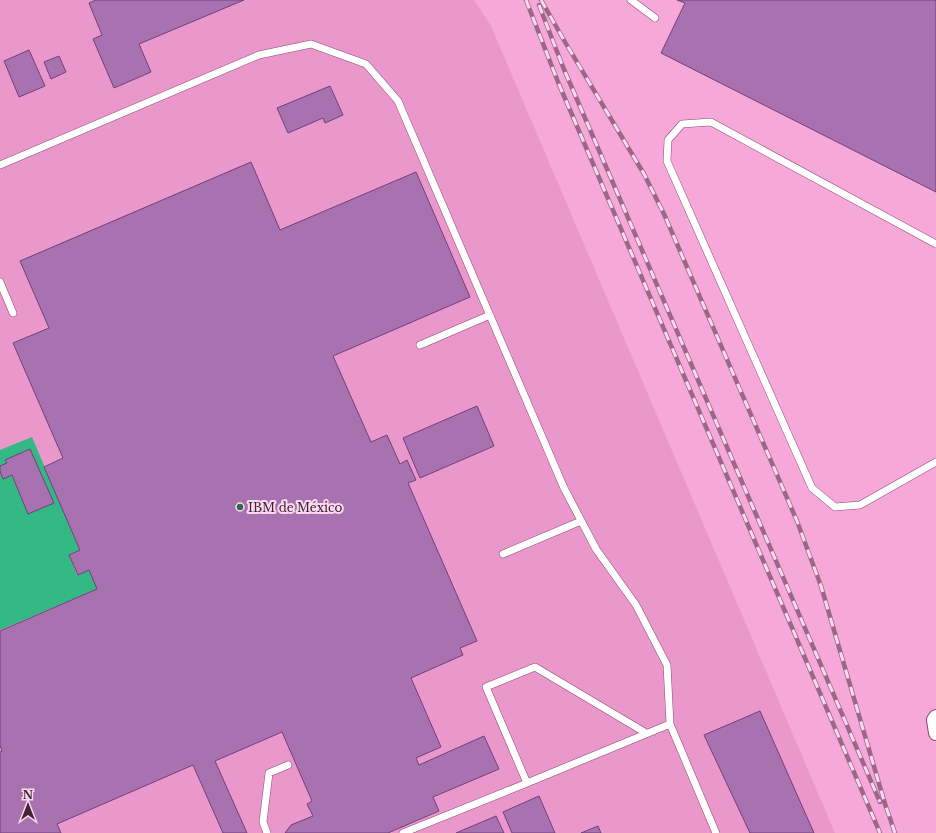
<svg xmlns="http://www.w3.org/2000/svg" width="936" height="833" font-family="'Libre Baskerville',serif">
  <rect width="100%" height="100%" fill="#f6a8d9"/>
  <path fill="#ea98cc" d="M0 0H474L491 26 835 833H0Z"/>
  <path fill="#34b884" d="M32 437 80 550 69 555 77 575 89 570 97 589 0 630V450Z"/>
  <path fill="#a872b0" stroke="#723f7a" d="M96 0H244L139 44 151 72 114 88 93 39 102 35 89 3Z
    M677 0H936V192L661 53 685 3Z
    M29 50 45 86 19 97 4 61Z
    M59 56 66 72 51 79 44 62Z
    M330 86 343 115 325 123 323 118 288 133 277 108Z
    M251 162 280 230 416 172 470 297 333 356 371 442 387 435 400 464 407 460 416 480 408 483 477 641 460 648 463 655 411 678 441 747 416 758 419 765 484 736 499 769 433 797 439 811 388 833H285L291 825 313 816 307 804 312 801 282 732 215 761 247 833H223L193 765 57 824 61 833H0V752L2 751 0 745V631L97 589 89 570 78 575 69 555 80 550 44 467 63 458 13 343 49 328 20 261Z
    M477 406 494 446 420 478 403 438Z
    M30 449 54 503 28 514 12 475 3 479 0 471V466L7 463 5 460Z
    M760 711 814 833H750L704 735Z
    M539 796 555 833H512L503 812Z
    M496 816 504 833H456Z
    M598 826 601 833H581Z"/>
  <g fill="none" stroke-linecap="round" stroke-linejoin="round">
    <g stroke="#8c4774" stroke-width="8">
      <path id="lane" d="M631 0 655 18
        M0 165 259 55 311 44 366 64 398 101 564 488 596 549 636 605 667 665 670 724 716 833
        M936 244 711 122 682 124 668 140 667 161 812 488 835 507 860 505 936 462
        M0 282 13 313
        M420 345 490 315
        M503 554 581 521
        M527 783 486 687 535 667 646 733
        M267 833 263 822 269 773 288 765
        M403 833 527 783 670 724"/>
    </g>
    <g stroke="#8c4774" stroke-width="16">
      <path id="street" d="M936 717 934 720 936 733"/>
    </g>
    <use href="#lane" stroke="#fff" stroke-width="7"/>
    <use href="#street" stroke="#fff" stroke-width="14"/>
    <g stroke="#9c6688" stroke-width="4.5">
      <path id="rail" d="M526 0 558 82 880 833
        M541 0 565 42 644 174 664 214 797 521 821 586 885 804 895 833
        M539 5 563 67 880 802"/>
    </g>
    <use href="#rail" stroke="#fbdaed" stroke-width="3" stroke-dasharray="9" stroke-linecap="butt"/>
  </g>
  <circle fill="#30674e" stroke="#fbdaed" stroke-width="1.5" cx="240" cy="507" r="4"/>
  <g text-anchor="middle" dominant-baseline="central" stroke-width="4" stroke-linejoin="round" paint-order="stroke">
    <g font-size="12" fill="#412236" stroke="#fbdaed" text-anchor="start">
      <text x="248" y="507">IBM de México</text>
    </g>
  </g>
  <g transform="translate(28 805)" stroke="#fbdaed" stroke-width="3" paint-order="stroke">
  <path d="M0-3L7 15L0 10L-7 15Z" fill="#412236"/>
  <text y="-6" font-size="11" font-weight="bold" text-anchor="middle" fill="#412236">N</text>
  </g>
</svg>
